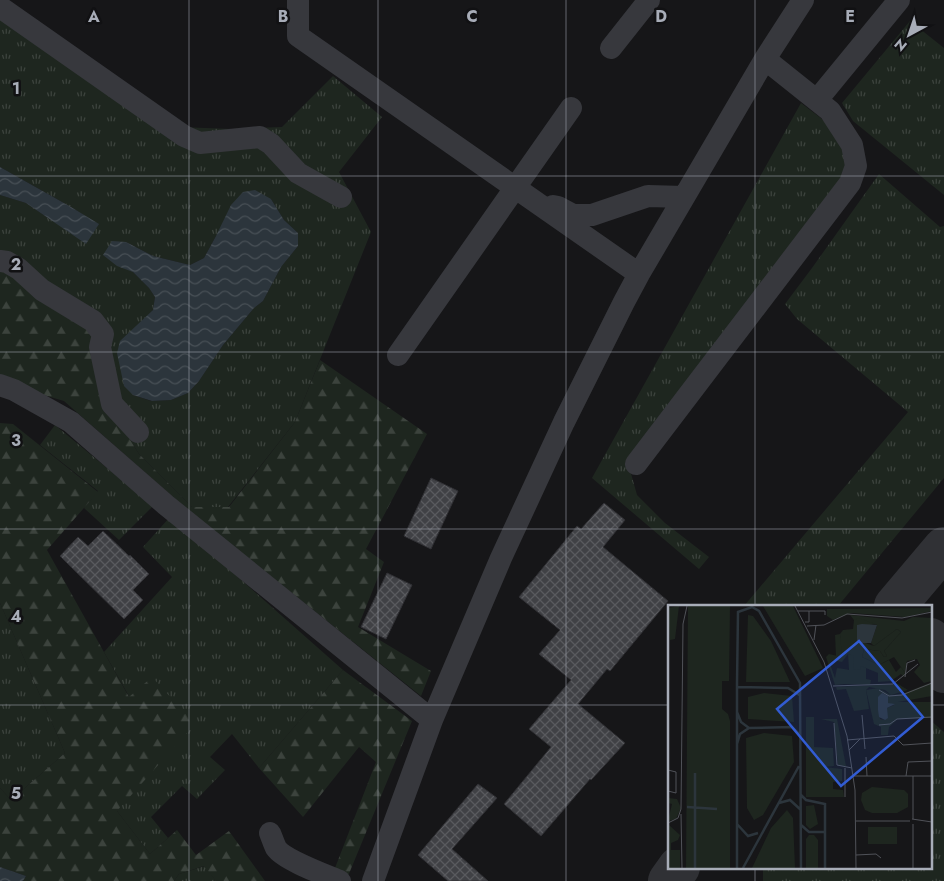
<svg xmlns="http://www.w3.org/2000/svg" width="944" height="881" font-family="Jost,sans-serif">
  <defs>
    <pattern id="grass-tufts" width="24" height="20" patternUnits="userSpaceOnUse" patternTransform="scale(1.25)"><rect width="24" height="20" fill="#1e261f"/><path d="M3 7l-1-3M5 7V3M7 7l1-3M15 17l-1-3M17 17v-4M19 17l1-3" fill="none" stroke="#3c433d"/></pattern>
    <pattern id="forest-firs" width="22" height="20" patternUnits="userSpaceOnUse" patternTransform="scale(1.25)"><rect width="22" height="20" fill="#1e261f"/><path d="M5 1l3.5 6h-7zM16 11l3.5 6h-7z" fill="#3c433d"/></pattern>
    <pattern id="water-waves" width="16" height="10" patternUnits="userSpaceOnUse" patternTransform="scale(1.25)"><rect width="16" height="10" fill="#2c353c"/><path d="M0 5q4-4 8 0t8 0" fill="none" stroke="#485056"/></pattern>
    <pattern id="building-cross-hatch" width="8" height="8" patternUnits="userSpaceOnUse" patternTransform="scale(1.25)"><rect width="8" height="8" fill="#404145"/><path d="M0 0l8 8M0 8l8-8" fill="none" stroke="#595a5e"/></pattern>
  </defs>
  <rect width="100%" height="100%" fill="#161618"/>
  <path fill="url(#grass-tufts)" fill-rule="evenodd" d="M0 0 178 127 232 129 282 127 333 76 382 117 339 172 371 232 295 422 228 507H192L139 454 104 398 0 272V195L26 203 51 220 98 224 71 207 0 167ZM271 199 284 220 298 233V246L281 267 263 301 254 308 223 345 199 381 188 393 171 400 151 401 133 395 141 322 153 310 155 297 149 288 133 272 126 242 153 256 190 265 204 258 216 236Z
    M910 21 944 48V195L853 121 842 103Z
    M801 103 839 132 852 172 630 470 637 495 665 523 709 557 699 569 592 478Z
    M879 174 940 227 944 226V478L838 606H744L908 412 797 319 785 304 812 268Z
    M55 425 153 506 119 540 84 508 98 491 40 445Z
    M170 517 343 670 259 768 232 734 210 757 225 770 197 799 182 786 151 817 168 838 150 854 117 811 130 698 104 652 172 577 143 547Z
    M0 603 65 753 11 800 0 788Z
    M930 720 944 732V881H763V867H930Z
    M205 866 216 881H174L179 874Z"/>
  <path fill="url(#forest-firs)" d="M0 272 12 273 93 331 104 398 139 454 192 507H229L295 422 320 360 427 434 366 549 384 562 358 627 431 671 421 696 189 511 64 401 3 383 0 380Z
    M0 423 13 424 98 492 47 550 129 697 152 677 195 724 117 811 150 854 177 830 196 855 229 831 265 881H216L204 866 179 874 174 881H23L26 876 0 867V788L11 800 65 753 0 603Z
    M343 670 412 721 346 881H330L376 762 359 747 303 817 259 768Z"/>
  <path fill="url(#water-waves)" d="M0 167 71 207 99 224 86 244 26 203 0 195Z
    M255 190 271 199 284 220 298 233V246L281 267 263 301 254 308 223 345 199 381 188 393 171 400 152 401 133 395 124 386 117 353 120 341 153 310 155 297 149 288 133 272 117 266 103 255 112 241 126 242 153 256 190 265 204 258 216 236 231 205 243 192Z
    M0 867 26 876 23 881H0Z"/>
  <g fill="none" stroke-linecap="round" stroke-linejoin="round">
    <path stroke="#303135" stroke-width="42" d="M895 606 944 548
      M930 639 936 656 944 672
      M669 881 679 867"/>
  </g>
  <path fill="url(#building-cross-hatch)" stroke="#303034" d="M431 478 458 491 431 549 404 536Z
    M604 503 625 520 603 547 668 601 610 671 607 669 578 704 625 743 591 780 590 779 541 836 504 804 551 747 529 729 571 680 539 654 560 630 519 597 577 526 581 529Z
    M103 531 129 556 130 555 149 574 133 590 143 600 124 619 60 556 78 537 88 546Z
    M387 573 412 585 386 639 361 627Z
    M478 784 497 798 452 849 488 881H448L418 855Z"/>
  <g fill="none" stroke-linecap="round" stroke-linejoin="round">
    <path stroke="#37383d" stroke-width="22" d="M298 0V36L639 274
      M0 7 184 136 200 143 260 137 271 144 298 173 341 197
      M611 48 649 0
      M817 100 899 0
      M553 206 558 207 573 215H592L648 196 684 197
      M0 261 7 262 19 269 42 290 93 321 103 334 100 347 112 404 138 432
      M398 355 571 108
      M0 385 14 390 71 422 166 505 432 720
      M636 464 850 183 856 166 852 145 830 111 765 59
      M270 833C272 838 274 844 276 848 284 860 326 875 340 881
      M373 881 432 720 501 558 564 422 624 302 639 274 765 59 803 0"/>
  </g>
  <path fill="none" stroke="#a8adb8" stroke-width="1" stroke-opacity="0.55" d="M189 0V881M378 0V881M566 0V881M755 0V606M0 176H944M0 352H944M0 529H944M0 705H669M930 705H944M755 867V881"/>
  <g transform="translate(668 605)">
    <rect width="264" height="264" fill="#161618"/>
    <path d="M20 1H62L61 76H54V104L60 109 62 116V263H18ZM95 1H125L155 63 137 71ZM264 3V6L237 12 183 8 165 15 159 11V4ZM80 10 85 11 103 36 122 77H78ZM182 10 236 16 245 12 264 13V76L256 78 246 67 252 60 249 54 239 56 237 68 226 52 211 60 194 52 196 44 212 46 216 52 219 51 216 46 233 27 229 24 206 41 203 38 209 20 186 15ZM172 29 176 49 174 52 168 51 167 30ZM180 49 186 50 198 63V74L203 75 202 80 176 79V64L181 65ZM264 77V91L230 97H264V113L230 114 221 122 220 130H213V122L206 119 198 85 210 83 223 90 234 89ZM220 91V98L226 100 219 103 217 115 212 114 210 92ZM96 88 124 91 126 117 80 114V92ZM138 112H146V142L165 143 166 161 156 162 174 164V176L165 177V184L175 185 176 192H138ZM153 114H169L178 161H170L166 117ZM96 128 124 131 126 157 95 210 86 215 79 203 78 133ZM0 193 9 194 13 203 8 214 0 216 4 199 0 198ZM146 200 150 219 142 224 138 220V201ZM119 205 125 213 127 263H84L103 223ZM1 220 12 230 10 235 3 238V245H12V263H0ZM141 230H146L150 235V263H138V234Z" fill="#1e261f" fill-rule="evenodd"/>
    <path d="M11 1 7 34 2 35 0 3ZM191 13 207 19 198 21 194 37 206 41 229 24 233 27 216 46 219 51 216 52 212 46 196 44 194 52 211 60 221 55 228 67 233 62 237 68 236 72 233 69 223 76 210 77V68L193 61 192 65 185 64 186 51 180 49 174 57 165 55 162 59 167 73 169 63 176 64V79L167 80 158 52 161 49 174 52 172 29 175 25 185 24 186 15ZM230 79 240 85 223 90 217 85 201 82 198 85 201 104 186 106 178 84 169 85 168 82Z" fill="#1e261f"/>
    <path d="M204 182 236 185 240 189V202L229 208H204L197 205 193 195 194 188ZM200 222H229V239H200Z" fill="#1e261f"/>
    <path d="M194 19 209 20 203 38H189V20ZM214 88 220 91V98L227 99 219 103 220 113 217 115 211 112 210 105V92Z" fill="#2c353c"/>
    <path fill="none" stroke="#2c353c" stroke-width="2.5" d="M69 78 70 7 84 2 91 6 132 78 133 263M69 82 120 83 133 91M69 107 73 117 81 123M69 139 72 129 81 123 124 122 132 130M27 168V263M133 190 138 195 157 199V263M111 198 122 195 133 205M19 202 49 204M69 219 80 231 90 228M133 220 141 227H157M69 263V78M75 263 131 161"/>
    <path fill="none" stroke="#505258" stroke-width="1" d="M127 1 156 57 179 131 187 185 188 263M130 6H157V10M137 17H141V6M139 21 156 20 179 9 234 13 264 7M146 35 148 20M0 55V81M237 72 239 58 247 55M165 81 225 79 250 59M211 85 221 91 234 90 264 78M194 110 197 144M166 118 169 160 184 163M211 120 222 119 229 114 264 112M179 135 226 131 235 140 264 138M181 145 192 134M198 152 199 171M177 163V192M0 165 8 167V188L0 186M185 171H264M238 171 240 157 264 156M13 209 14 263M244 214 264 217M245 214V171M188 216H242M0 218 10 213 13 204 15 19 19 1M245 219V263M188 250 208 249 213 253"/>
    <path fill="#325cd3" fill-opacity="0.15" stroke="#325cd3" stroke-width="2.5" d="M191 36 255 112 173 181 109 104Z"/>
    <rect width="264" height="264" fill="none" stroke="#a8adb8" stroke-width="2.5"/>
  </g>
  <g font-size="16" text-anchor="middle" font-weight="bold" fill="#a8adb8" stroke="#111113" stroke-width="5" stroke-linejoin="round" paint-order="stroke">
    <text x="94" y="22">A</text>
    <text x="283" y="22">B</text>
    <text x="472" y="22">C</text>
    <text x="661" y="22">D</text>
    <text x="850" y="22">E</text>
    <text x="16" y="94">1</text>
    <text x="16" y="270">2</text>
    <text x="16" y="446">3</text>
    <text x="16" y="622">4</text>
    <text x="16" y="799">5</text>
  </g>
  <g transform="translate(909 35) rotate(220)" stroke="#111113" stroke-width="4" paint-order="stroke">
  <path d="M0-4L9 19L0 12L-9 19Z" fill="#a8adb8"/>
  <text y="-8" font-size="14" font-weight="bold" text-anchor="middle" fill="#a8adb8">N</text>
  </g>
</svg>
